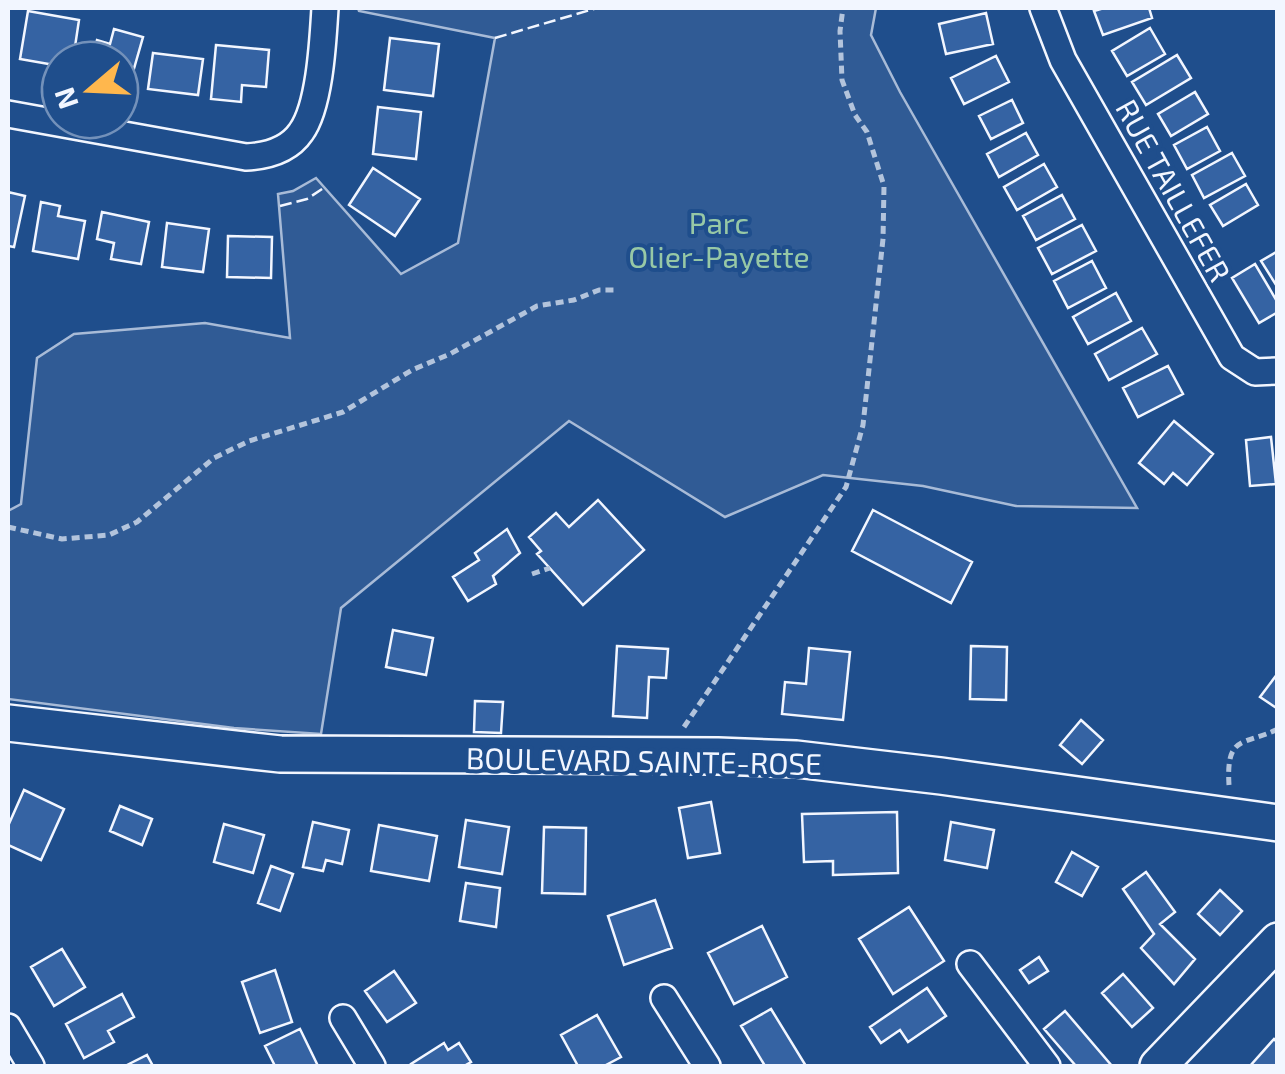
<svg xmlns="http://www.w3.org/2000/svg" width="1285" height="1074" font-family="'Exo 2',sans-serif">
  <rect width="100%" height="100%" fill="#1f4e8c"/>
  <path fill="#305b95" stroke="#a8bbd7" stroke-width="2.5" d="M358 8H876L871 35 900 92 1137 508 1016 506 923 486 823 475 725 517 569 421 341 608 321 734 234 728 8 699V511L21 504 37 358 74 334 205 323 290 338 278 194 293 191 316 178 401 274 458 243 495 38 359 11Z"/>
  <path fill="#3563a3" stroke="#f2f6ff" stroke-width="2.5" d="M1104 8H1149L1152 18 1103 35 1094 11Z
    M28 11 79 20 73 60H60V66L20 59Z
    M986 13 993 44 946 54 939 24Z
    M1150 28 1165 54 1127 76 1112 51Z
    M114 29 143 37 131 79 120 76V60H92L97 40 110 44Z
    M390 38 439 44 433 96 384 90Z
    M216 45 269 50 266 87 242 85 241 102 211 99Z
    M153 53 203 59 198 95 148 89Z
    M1177 55 1191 78 1146 105 1132 82Z
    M996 56 1009 82 964 104 951 78Z
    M1195 92 1208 114 1171 136 1158 114Z
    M1012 100 1023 123 991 139 979 116Z
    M378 107 421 112 416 159 373 154Z
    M1207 127 1220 151 1187 169 1174 145Z
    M1026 133 1038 155 999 177 987 154Z
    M1232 153 1245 176 1204 198 1192 175Z
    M1044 164 1057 187 1017 210 1004 187Z
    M373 168 420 199 395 236 349 205Z
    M1246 184 1258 205 1223 226 1210 205Z
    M8 192 25 196 14 247 8 246Z
    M1062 195 1075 219 1036 240 1023 216Z
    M41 202 60 206 58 216 85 221 78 259 33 251Z
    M102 212 149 222 141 264 111 259 114 243 97 239Z
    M167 223 209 229 203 272 162 267Z
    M1082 225 1096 251 1052 274 1038 248Z
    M228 236 272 237 271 278 227 277Z
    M1278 251V288L1261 261Z
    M1092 261 1106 288 1068 308 1054 281Z
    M1255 264 1278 303V312L1259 323 1232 278Z
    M1116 293 1131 321 1088 344 1073 317Z
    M1142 328 1157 354 1109 380 1095 354Z
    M1168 366 1183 394 1138 417 1123 388Z
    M1174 421 1213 454 1187 485 1173 473 1164 484 1139 463Z
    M1271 437 1276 484 1250 486 1246 440Z
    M598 500 644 550 583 605 537 554 541 551 529 537 556 513 569 527Z
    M873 510 972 562 951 603 852 551Z
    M507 529 520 553 493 576 496 584 468 601 453 577 479 560 475 553Z
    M393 630 433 638 426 675 386 667Z
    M617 646 668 649 666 678 649 677 647 718 613 716Z
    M971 646 1007 647 1006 700 970 699Z
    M809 648 850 652 843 720 782 714 785 682 806 684Z
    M1278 673V709L1260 697Z
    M475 701 503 702 501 733 474 732Z
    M1081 720 1103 740 1082 764 1060 745Z
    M24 790 64 809 41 860 8 845V826Z
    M711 802 720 853 688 858 679 808Z
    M120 806 152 819 142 845 110 831Z
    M897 812 898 873 833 875V861L804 862 802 814Z
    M466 820 509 827 502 874 459 867Z
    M313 822 349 830 342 864 326 860 323 871 303 867Z
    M951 822 994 830 987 868 945 860Z
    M224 824 264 835 253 873 214 862Z
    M379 825 437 836 429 881 371 871Z
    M544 827 586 828 585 894 542 893Z
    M1072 852 1098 867 1082 896 1056 882Z
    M271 866 293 874 280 911 258 903Z
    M1146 872 1175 912 1160 924 1195 959 1174 984 1141 948 1154 934 1123 889Z
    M466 883 500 888 496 927 460 921Z
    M1220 890 1242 911 1220 935 1198 914Z
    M655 900 672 948 624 965 608 916Z
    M909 907 944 961 893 994 859 939Z
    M762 926 787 977 734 1004 708 953Z
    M62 949 85 987 54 1006 31 967Z
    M1039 957 1048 971 1029 983 1020 970Z
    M275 970 292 1022 260 1033 242 982Z
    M394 971 416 1003 387 1022 365 991Z
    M1123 974 1153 1008 1132 1027 1102 993Z
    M927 988 946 1016 908 1042 900 1030 881 1043 870 1027Z
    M122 994 134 1017 108 1031 114 1042 84 1058 66 1024Z
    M771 1009 806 1066H765L741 1026Z
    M1065 1011 1112 1066H1076L1044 1029Z
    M597 1015 621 1057 604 1066H578L561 1035Z
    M300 1029 318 1066H275L265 1046Z
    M1274 1039 1278 1043V1066H1250Z
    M444 1043 448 1050 459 1043 471 1062 464 1066H412L411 1064Z
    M147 1055 153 1066H125Z"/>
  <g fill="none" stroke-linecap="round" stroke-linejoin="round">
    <g stroke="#f2f6ff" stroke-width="30">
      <path id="street" d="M1043 8 1063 60 1232 357 1255 372 1278 371
        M8 114 246 157C267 156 288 151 301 132 320 106 323 40 325 8
        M970 964 1047 1066
        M664 998 707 1066
        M343 1018 372 1066
        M8 1027 31 1066"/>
    </g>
    <g stroke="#f2f6ff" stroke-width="40">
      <path id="secondary" d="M8 723 280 754 718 756 796 759 941 776 1278 823
        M1158 1066 1278 941"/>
    </g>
    <path stroke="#b3c4dc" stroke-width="5" stroke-dasharray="8 5" stroke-linecap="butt" d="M8 527 62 539 109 535 137 522 214 458 249 441 343 412 412 370 450 354 537 306 574 300 599 290H616
      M532 574 550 568
      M684 727 846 487 863 425 883 239 884 186 867 132 855 115 842 80 840 31 843 8
      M1229 785C1226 734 1243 746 1278 729"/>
    <use href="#street" stroke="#1f4e8c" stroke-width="25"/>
    <use href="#secondary" stroke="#1f4e8c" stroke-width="35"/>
    <path stroke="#f2f6ff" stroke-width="2.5" stroke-dasharray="12 5" stroke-linecap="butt" d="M495 38 597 8
      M280 206 307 199 325 187"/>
  </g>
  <g text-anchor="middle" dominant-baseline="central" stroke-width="8" stroke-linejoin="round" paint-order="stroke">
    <g font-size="30" fill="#f2f6ff" stroke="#1f4e8c">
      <text transform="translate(1174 190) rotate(61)">RUE TAILLEFER</text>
      <text transform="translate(644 760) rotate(1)">BOULEVARD SAINTE-ROSE</text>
    </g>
    <g font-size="30" fill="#97c8a6" stroke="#1f4e8c">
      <text x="719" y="222">Parc<tspan x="719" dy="34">Olier-Payette</tspan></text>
    </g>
  </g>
  <rect width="1285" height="1074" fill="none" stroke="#f2f6ff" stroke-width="20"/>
  <g transform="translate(90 90) rotate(251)"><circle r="48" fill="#1f4e8c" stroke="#7391ba" stroke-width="2.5"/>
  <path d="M0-8L18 38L0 25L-18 38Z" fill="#ffb74d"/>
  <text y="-15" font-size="28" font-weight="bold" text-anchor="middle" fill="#f2f6ff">N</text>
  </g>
</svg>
